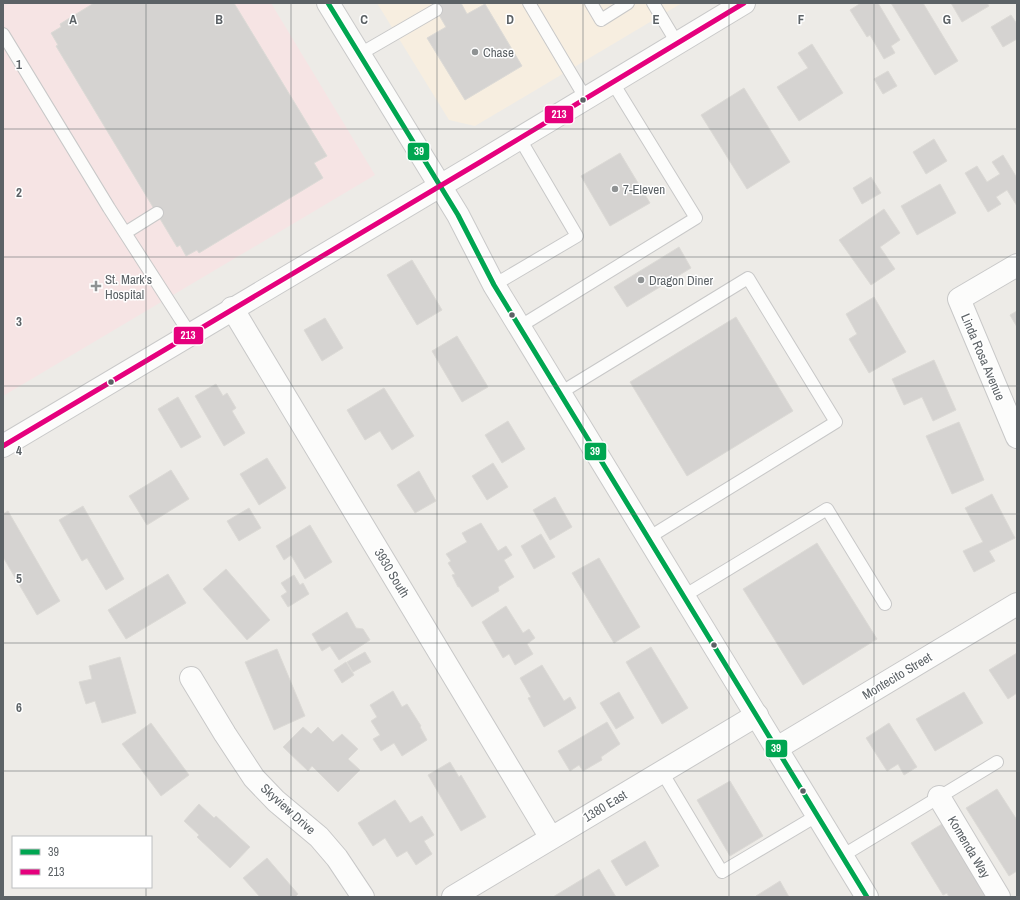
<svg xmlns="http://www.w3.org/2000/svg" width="1020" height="900" font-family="'Archivo Narrow',sans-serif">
  <rect width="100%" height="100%" fill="#edebe7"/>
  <path fill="#f7eee0" d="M377 3H682L475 126 449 120Z"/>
  <path fill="#f6e4e4" d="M3 3H271L375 175 3 396Z"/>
  <path fill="#d5d3d1" stroke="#dcdad6" d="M94 3H234L327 156 314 163 323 178 199 253 197 250 186 256 180 245 177 247 56 46 58 45 51 33 61 27 60 24Z
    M432 3H461L467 14 485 4 522 66 465 100 427 38 446 27Z
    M861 3H878L900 40 891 46 895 53 884 59 870 35 867 37 850 10Z
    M891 3H923L958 61 935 75Z
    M951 3H987L989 6 962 22Z
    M1011 15 1017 24V39L1003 47 991 27Z
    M812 44 843 93 799 121 777 87 808 68 798 53Z
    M888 71 897 86 883 94 874 79Z
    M744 88 790 162 747 189 701 115Z
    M934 139 947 161 926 174 913 152Z
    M620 153 650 203 610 226 581 176Z
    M1003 155 1017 178V206L1007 190 996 197 1001 204 988 212 965 173 977 166 987 182 1000 174 992 162Z
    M871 177 881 193 862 204 853 188Z
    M940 184 956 213 917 235 901 206Z
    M884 209 900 233 880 247 895 269 871 285 839 240Z
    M679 247 691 268 627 307 614 287Z
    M412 260 442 310 417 325 387 275Z
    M874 297 906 352 869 373 849 339 857 334 846 314Z
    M1017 311V327L1010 315Z
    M736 317 793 411 687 476 630 382Z
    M325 318 343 348 322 361 304 330Z
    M457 336 488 387 462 402 432 351Z
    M934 360 956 410 933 421 922 397 904 405 892 379Z
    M216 384 223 396 227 393 236 408 232 411 245 433 224 446 195 396Z
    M384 388 414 436 392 450 380 431 365 440 347 410Z
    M178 397 201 437 181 448 158 409Z
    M508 421 525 449 502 463 485 435Z
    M959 422 984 480 952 494 926 436Z
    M267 458 286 488 259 505 240 474Z
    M493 463 508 487 487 500 472 476Z
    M171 470 189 499 147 525 129 496Z
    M419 471 436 501 415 513 397 485Z
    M992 494 1015 538 989 551 995 561 974 572 963 551 983 542 965 508Z
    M555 497 572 527 550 540 533 510Z
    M83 506 124 579 106 590 87 558 82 561 59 520Z
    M249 508 261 528 239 541 227 521Z
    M8 511 60 601 37 615 3 557V514Z
    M481 523 498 551 506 546 512 555 504 560 514 577 498 587 499 591 472 607 459 587H458L452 575 455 574 448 563 451 561 446 554 467 542 462 533Z
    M310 525 332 562 305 579 291 555 284 560 276 546Z
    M541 534 555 557 534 569 521 546Z
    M817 543 877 639 803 685 743 589Z
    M599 558 640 627 614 643 572 573Z
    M226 569 270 620 247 640 203 589Z
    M168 574 186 603 126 639 108 610Z
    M294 575 300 585 303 583 309 594 288 607 281 596 287 592 281 583Z
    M506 606 523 633 529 629 535 638 527 644 533 654 515 665 509 654 503 658 482 622Z
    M347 612 356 628 363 629 370 640 339 660 330 646 322 651 312 634Z
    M651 647 688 708 662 724 626 662Z
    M277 649 305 716 274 730 245 662Z
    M365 652 371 662 353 672 347 662Z
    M1017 653V693L1008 699 989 670Z
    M120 657 136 713 102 723 95 701 86 704 79 682 92 679 89 666Z
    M346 662 354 675 342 683 334 670Z
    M542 665 564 701 570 697 576 708 544 727 528 698 531 697 520 678Z
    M393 691 402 707 407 704 421 726 420 727 427 740 402 756 394 743 381 751 373 739 380 735 371 721 377 717 370 705Z
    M619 692 634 718 616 729 600 703Z
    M964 692 983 723 935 751 916 719Z
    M607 722 620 744 601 757 602 760 583 771 579 765 570 771 558 751Z
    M151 723 189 775 161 796 122 744Z
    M889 723 917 767 904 775 898 764 887 771 866 738Z
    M303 727 311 734 318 727 333 742 342 734 358 749 348 759 360 770 338 792 312 766 308 771 283 747Z
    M450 762 459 777 461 775 486 817 461 831 428 775Z
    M730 781 763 836 730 856 697 800Z
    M997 789 1017 820V871L1009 876 966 808Z
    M395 800 410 823 422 816 434 835 424 841 432 854 416 865 407 851 397 857 385 838 373 846 358 823Z
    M199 804 214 818 216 816 250 847 230 868 197 837 199 835 184 821Z
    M942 824 986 897H949L947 893 943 895 911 843Z
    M645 841 659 866 626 886 611 861Z
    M267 858 298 894 295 897H260L243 878Z
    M599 869 616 897H553Z
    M780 881 789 897H756V896Z"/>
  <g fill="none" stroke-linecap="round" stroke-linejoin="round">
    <g stroke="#c8c8c8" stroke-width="14">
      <path id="lane" d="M529 3 586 99
        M591 3 601 20 628 3
        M653 3 677 43
        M3 34 109 208 190 334
        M360 54 436 10
        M125 233 157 213
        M494 285 577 236 520 139
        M519 327 696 218 613 83
        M560 393 748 278 836 422 648 538
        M684 596 827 509 885 604
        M662 772 722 872 818 815
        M842 856 997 762"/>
    </g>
    <g stroke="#c8c8c8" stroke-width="24">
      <path id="street" d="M1017 265 959 299 1017 437
        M232 308 551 838
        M191 678 225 734 254 778 276 801 319 837 337 858 363 897
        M777 748 1017 604
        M939 797 999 897
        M453 897 757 715"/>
    </g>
    <g stroke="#c9c9c9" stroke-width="24">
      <path id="secondary" d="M328 3 458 215 494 285 867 897
        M3 446 482 161 744 3"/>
    </g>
    <use href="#lane" stroke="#fcfcfb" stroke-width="12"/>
    <use href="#street" stroke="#fcfcfb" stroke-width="22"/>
    <use href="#secondary" stroke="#fcfcfb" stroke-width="22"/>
    <g stroke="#fff" stroke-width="8">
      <path id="bus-1" d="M328 3 458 215 494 285 867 897"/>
    </g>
    <g stroke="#fff" stroke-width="8">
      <path id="bus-2" d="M3 446 482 161 744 3"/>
    </g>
    <use href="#bus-1" stroke="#00a651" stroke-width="5"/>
    <use href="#bus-2" stroke="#e5007d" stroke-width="5"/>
  </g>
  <path fill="none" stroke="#5c6266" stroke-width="1" stroke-opacity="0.55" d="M146 3V837M291 3V897M437 3V897M583 3V897M729 3V897M874 3V897M3 129H1017M3 257H1017M3 386H1017M3 514H1017M3 643H1017M3 771H1017M146 887V897"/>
  <g fill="#8f9293" stroke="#fff" stroke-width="1.5">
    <circle cx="475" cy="52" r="4"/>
    <circle cx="615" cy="189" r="4"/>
    <circle cx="641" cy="280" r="4"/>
    <path d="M94 280h4v4h4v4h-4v4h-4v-4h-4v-4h4z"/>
  </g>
  <g fill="#5c6266" stroke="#fff" stroke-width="1.5">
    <circle cx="583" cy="100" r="3.5"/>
    <circle cx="512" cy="315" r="3.5"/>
    <circle cx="111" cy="382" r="3.5"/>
    <circle cx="714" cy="645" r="3.5"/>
    <circle cx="803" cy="791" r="3.5"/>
  </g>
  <g text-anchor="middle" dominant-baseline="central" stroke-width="3" stroke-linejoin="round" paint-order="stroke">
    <g font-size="13" fill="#5c6266" stroke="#fff" text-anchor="start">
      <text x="483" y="52">Chase</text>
      <text x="623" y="189">7-Eleven</text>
      <text x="105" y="279">St. Mark's<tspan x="105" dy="15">Hospital</tspan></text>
      <text x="649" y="280">Dragon Diner</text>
    </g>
    <g font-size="13" fill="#5c6266" stroke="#fff">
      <text transform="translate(983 357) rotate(67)">Linda Rosa Avenue</text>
      <text transform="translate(392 573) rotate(59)">3930 South</text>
      <text transform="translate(897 676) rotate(-31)">Montecito Street</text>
      <text transform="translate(605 806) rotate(-31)">1380 East</text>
      <text transform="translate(288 809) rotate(42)">Skyview Drive</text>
      <text transform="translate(969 847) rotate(59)">Komenda Way</text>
    </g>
  </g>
  <g font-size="13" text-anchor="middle" font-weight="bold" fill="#5c6266" stroke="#fff" stroke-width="3" stroke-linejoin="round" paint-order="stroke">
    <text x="73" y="24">A</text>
    <text x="219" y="24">B</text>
    <text x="364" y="24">C</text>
    <text x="510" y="24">D</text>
    <text x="656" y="24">E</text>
    <text x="801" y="24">F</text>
    <text x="947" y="24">G</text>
    <text x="19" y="69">1</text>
    <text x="19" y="197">2</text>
    <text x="19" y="326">3</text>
    <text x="19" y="455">4</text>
    <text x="19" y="583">5</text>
    <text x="19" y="712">6</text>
  </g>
  <g stroke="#fff" stroke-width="1.5">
    <rect x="544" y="105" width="30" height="19" rx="4" fill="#e5007d"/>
    <rect x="407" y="142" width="23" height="19" rx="4" fill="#00a651"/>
    <rect x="173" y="326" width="31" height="19" rx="4" fill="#e5007d"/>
    <rect x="584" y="442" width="23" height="19" rx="4" fill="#00a651"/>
    <rect x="765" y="739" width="23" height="19" rx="4" fill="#00a651"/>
  </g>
  <g font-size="11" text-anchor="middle" font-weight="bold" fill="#fff">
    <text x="559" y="118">213</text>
    <text x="419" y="155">39</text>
    <text x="188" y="339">213</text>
    <text x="595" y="455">39</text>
    <text x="776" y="752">39</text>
  </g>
  <rect width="1020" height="900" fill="none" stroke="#5c6266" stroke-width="8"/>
  <rect x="12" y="836" width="140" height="52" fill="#ffffff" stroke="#bec0c2"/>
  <rect x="20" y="849" width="20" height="6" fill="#00a651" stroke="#bec0c2"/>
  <text x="48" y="856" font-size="12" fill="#5c6266">39</text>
  <rect x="20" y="869" width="20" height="6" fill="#e5007d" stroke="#bec0c2"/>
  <text x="48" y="876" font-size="12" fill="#5c6266">213</text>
</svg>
